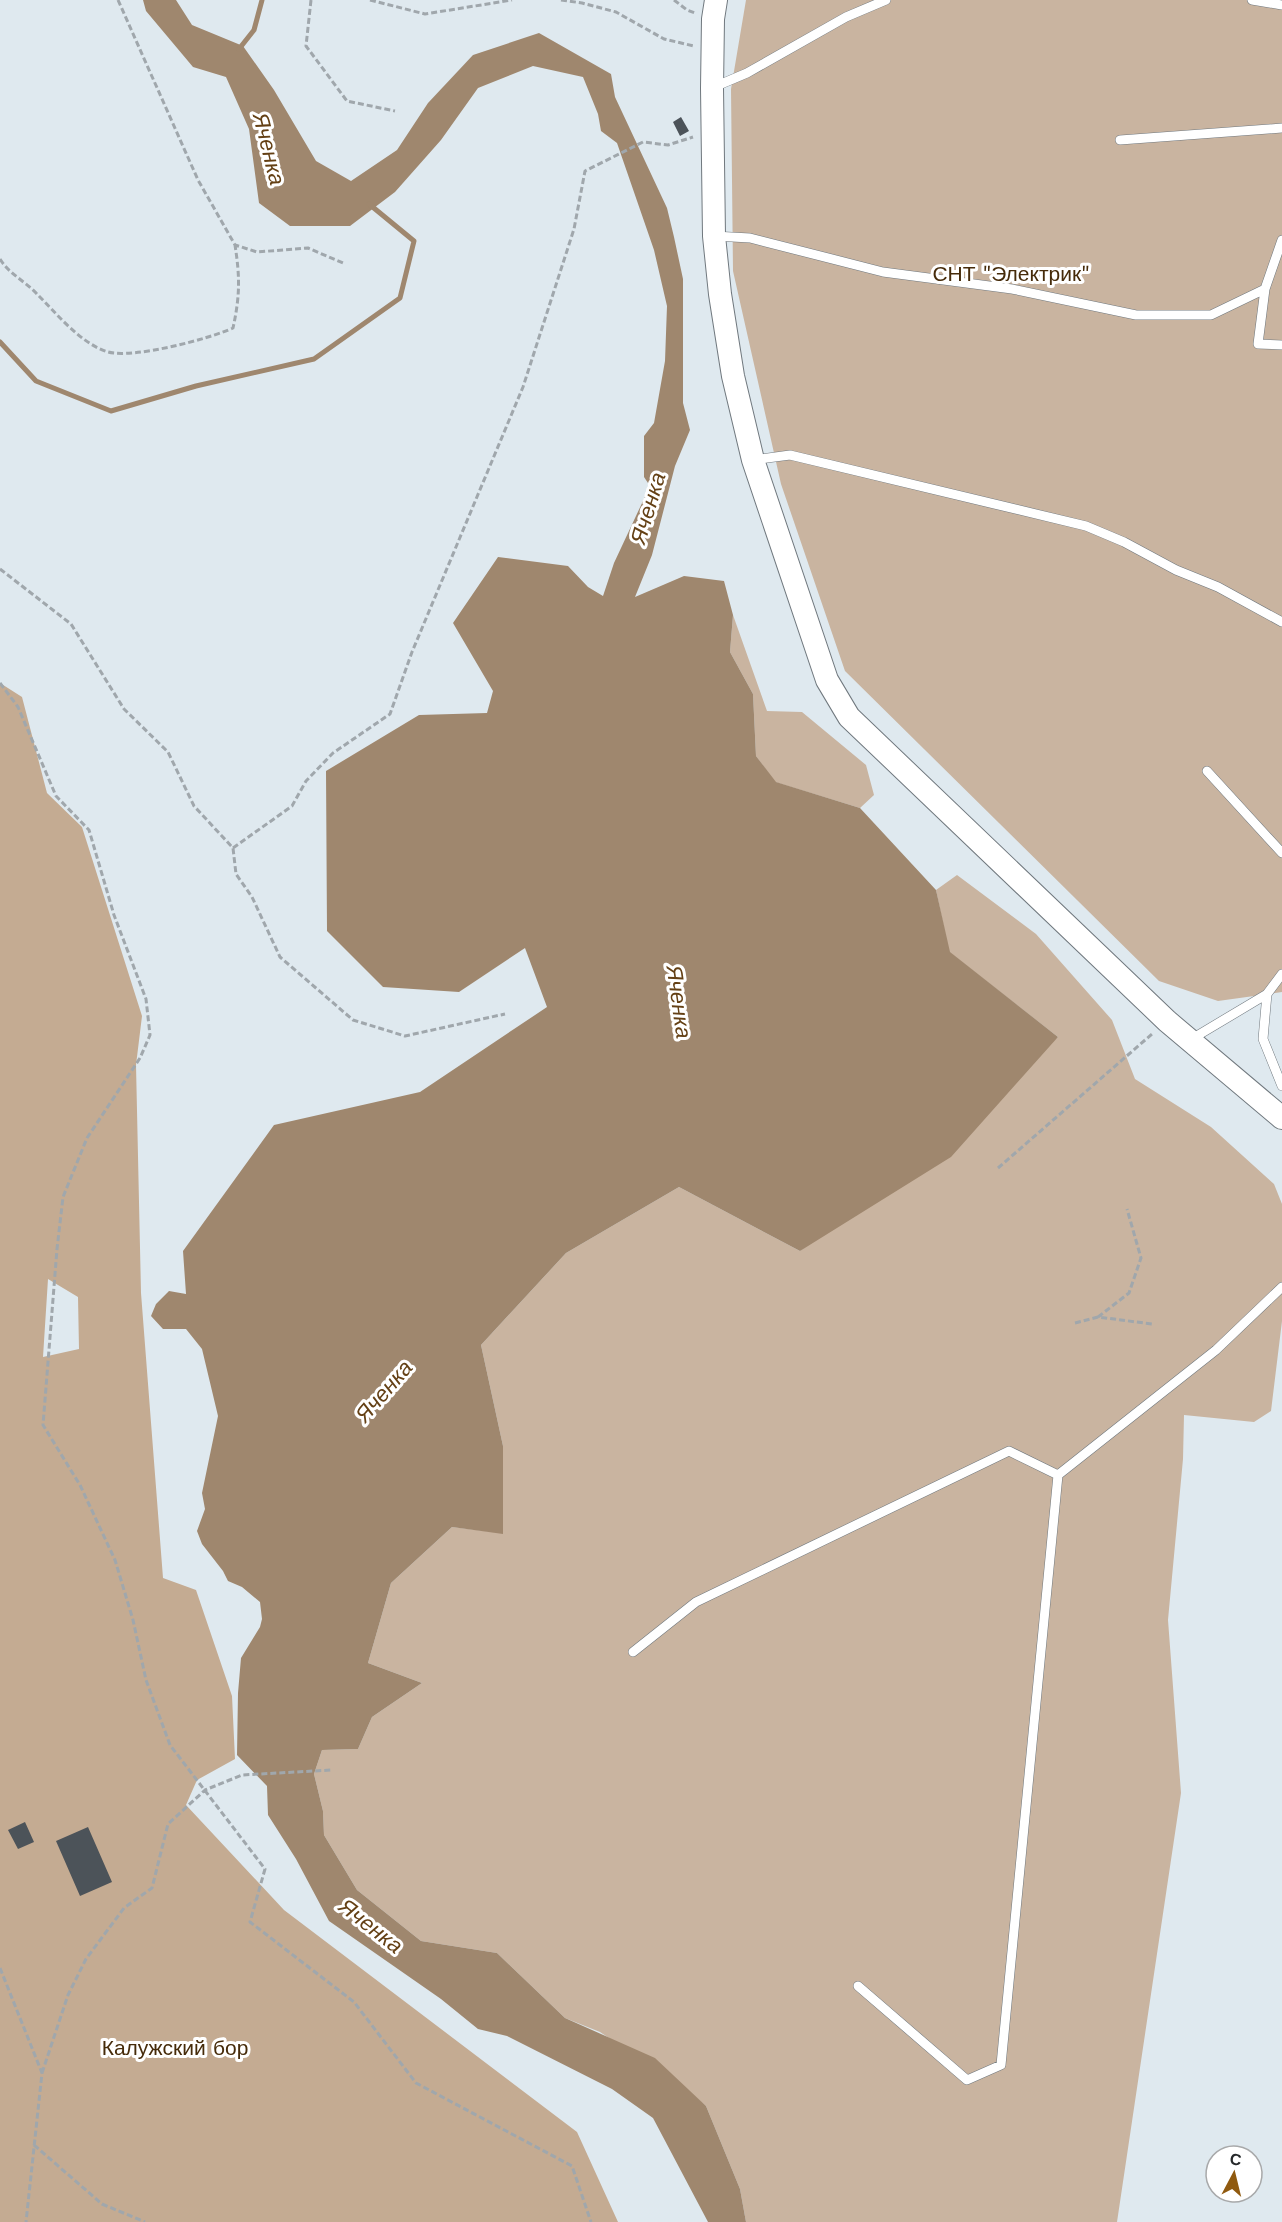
<svg xmlns="http://www.w3.org/2000/svg" width="1282" height="2222" font-family="'Work Sans',sans-serif">
  <rect width="100%" height="100%" fill="#dfe9ef"/>
  <path fill="#c9b4a0" d="M746 0H1282V992L1218 1001 1159 981 845 671 781 484 733 271 731 89Z
    M733 615 767 711 802 712 866 765 874 795 860 808 775 782 756 756 753 694 730 652Z
    M957 875 1036 934 1112 1020 1135 1079 1211 1127 1274 1184 1282 1204V1321L1271 1411 1254 1422 1184 1415 1183 1459 1168 1620 1181 1793 1117 2222H746L740 2189 706 2106 688 2091 600 2032 565 2018 497 1953 421 1941 357 1890 324 1835 323 1811 314 1774 322 1750 358 1749 372 1717 422 1683 368 1663 391 1583 452 1527 502 1533 503 1446 481 1345 566 1253 679 1187 800 1251 1058 1037 949 952 936 890Z"/>
  <path fill="#c4ab92" fill-rule="evenodd" d="M0 683 22 697 47 793 82 827 142 1016 136 1065 141 1293 163 1578 196 1590 232 1696 235 1759 197 1780 186 1805 284 1910 577 2132 618 2222H0ZM48 1279 78 1297 79 1349 43 1357Z"/>
  <path fill="#9f876e" d="M143 0H176L192 25 243 46 274 90 316 161 351 181 397 150 428 103 473 55 539 33 611 74 615 97 667 208 674 237 683 279V403L690 430 675 466 652 555 635 597 684 576 724 581 733 615 730 652 753 694 756 756 776 782 860 808 936 890 950 952 1058 1037 951 1157 800 1251 679 1187 566 1253 481 1345 503 1446V1534L452 1527 391 1583 368 1663 422 1683 372 1717 358 1749 322 1750 314 1774 323 1811 324 1835 357 1890 421 1941 497 1953 565 2018 655 2058 706 2106 740 2189 746 2222H708L653 2118 612 2089 507 2036 478 2029 441 1999 329 1921 296 1859 268 1815 267 1786 237 1755 238 1693 241 1658 260 1627 262 1619 260 1602 242 1587 228 1581 223 1571 202 1544 197 1531 205 1509 202 1493 218 1416 202 1349 186 1329H163L151 1316 156 1304 169 1291 186 1294 183 1251 274 1125 420 1092 547 1007 525 948 459 992 383 987 327 931 326 771 419 715 487 713 493 691 453 623 498 557 568 566 588 587 603 596 614 563 650 486 644 477V436L654 423 665 361 667 306 654 250 617 143 601 131 598 114 583 77 533 66 478 88 441 140 395 192 350 226H290L259 203 249 129 226 77 193 67 146 11Z"/>
  <g fill="none" stroke-linecap="round" stroke-linejoin="round">
    <path stroke="#9f876e" stroke-width="5" d="M239 49 254 30 262 0
      M0 342 36 381 111 411 196 386 314 359 400 298 414 241 369 204"/>
  </g>
  <path fill="#4c5359" d="M681 117 689 131 680 136 673 122Z
    M25 1822 34 1842 18 1849 8 1830Z
    M88 1827 112 1882 80 1896 56 1841Z"/>
  <g fill="none" stroke-linecap="round" stroke-linejoin="round">
    <g stroke="#70787e" stroke-width="10">
      <path id="service" d="M1252 0 1282 5
        M714 87 747 73 846 17 886 0
        M1120 140 1282 128
        M714 236 750 238 883 272 1012 289 1136 315H1211L1265 289 1282 240
        M1265 289 1258 344 1282 345
        M753 460 790 455 1086 526 1124 542 1176 570 1218 587 1282 622
        M1207 771 1282 853
        M1267 994 1263 1039 1282 1086
        M1190 1040 1267 994 1282 974
        M633 1652 696 1602 1009 1451 1058 1475 1216 1350 1282 1287
        M858 1986 967 2080 1001 2065 1058 1475"/>
    </g>
    <g stroke="#70787e" stroke-width="24">
      <path id="tertiary" d="M716 0 713 19 712 88 714 236 720 294 733 376 753 460 827 680 849 717 1167 1021 1282 1118"/>
    </g>
    <path stroke="#a0a7ac" stroke-width="3" stroke-dasharray="6 3" stroke-linecap="butt" d="M118 0 198 180 235 245 257 252 308 248 343 263
      M311 0 306 46 347 101 395 111
      M370 0 425 14 512 0
      M561 0 582 3 616 12 664 39 694 46
      M674 0 687 10 695 13
      M0 259C9 274 25 281 37 294 56 313 81 344 108 352 133 359 209 339 233 328 240 296 240 277 235 245
      M0 569 71 624 124 709 168 752 194 806 233 848 236 874 252 897 280 957 353 1020 405 1036 505 1014
      M0 683 18 707 56 796 89 830 114 915 146 999 150 1035 140 1058 87 1138 63 1197 57 1249 43 1425 80 1485 115 1560 133 1620 146 1680 170 1745 265 1869 250 1922 354 2002 416 2083 572 2166 591 2222
      M233 848 292 806 306 781 333 753 390 714 412 652 523 387 574 229 585 171 643 142 668 145 693 137
      M998 1168 1152 1034
      M1098 1317 1129 1293 1141 1258 1127 1209
      M1075 1323 1098 1317 1152 1324
      M0 1968 42 2073 26 2222
      M42 2073 68 1995 86 1959 124 1908 152 1888 168 1824 205 1790 242 1775 331 1770
      M34 2145 102 2204 145 2222"/>
    <use href="#service" stroke="#fff" stroke-width="9"/>
    <use href="#tertiary" stroke="#fff" stroke-width="22"/>
  </g>
  <g text-anchor="middle" dominant-baseline="central" stroke-width="6" stroke-linejoin="round" paint-order="stroke">
    <g font-size="21" fill="#462b0a" stroke="#fff">
      <text x="1011" y="273">СНТ "Электрик"</text>
      <text x="175" y="2047">Калужский бор</text>
    </g>
    <g font-size="22" font-style="italic" fill="#644015" stroke="#fff">
      <text transform="translate(269 149) rotate(76)">Яченка</text>
      <text transform="translate(648 508) rotate(-73)">Яченка</text>
      <text transform="translate(679 1002) rotate(82)">Яченка</text>
      <text transform="translate(384 1391) rotate(-49)">Яченка</text>
      <text transform="translate(371 1926) rotate(38)">Яченка</text>
    </g>
  </g>
  <g transform="translate(1234 2174) rotate(7)"><circle r="28" fill="#ffffff" stroke="#a8a9aa" stroke-width="1.5"/>
  <path d="M0-4.5L10 22L0 15L-10 22Z" fill="#905a0f"/>
  <text y="-9" font-size="16" font-weight="bold" text-anchor="middle" fill="#26292b">С</text>
  </g>
</svg>
